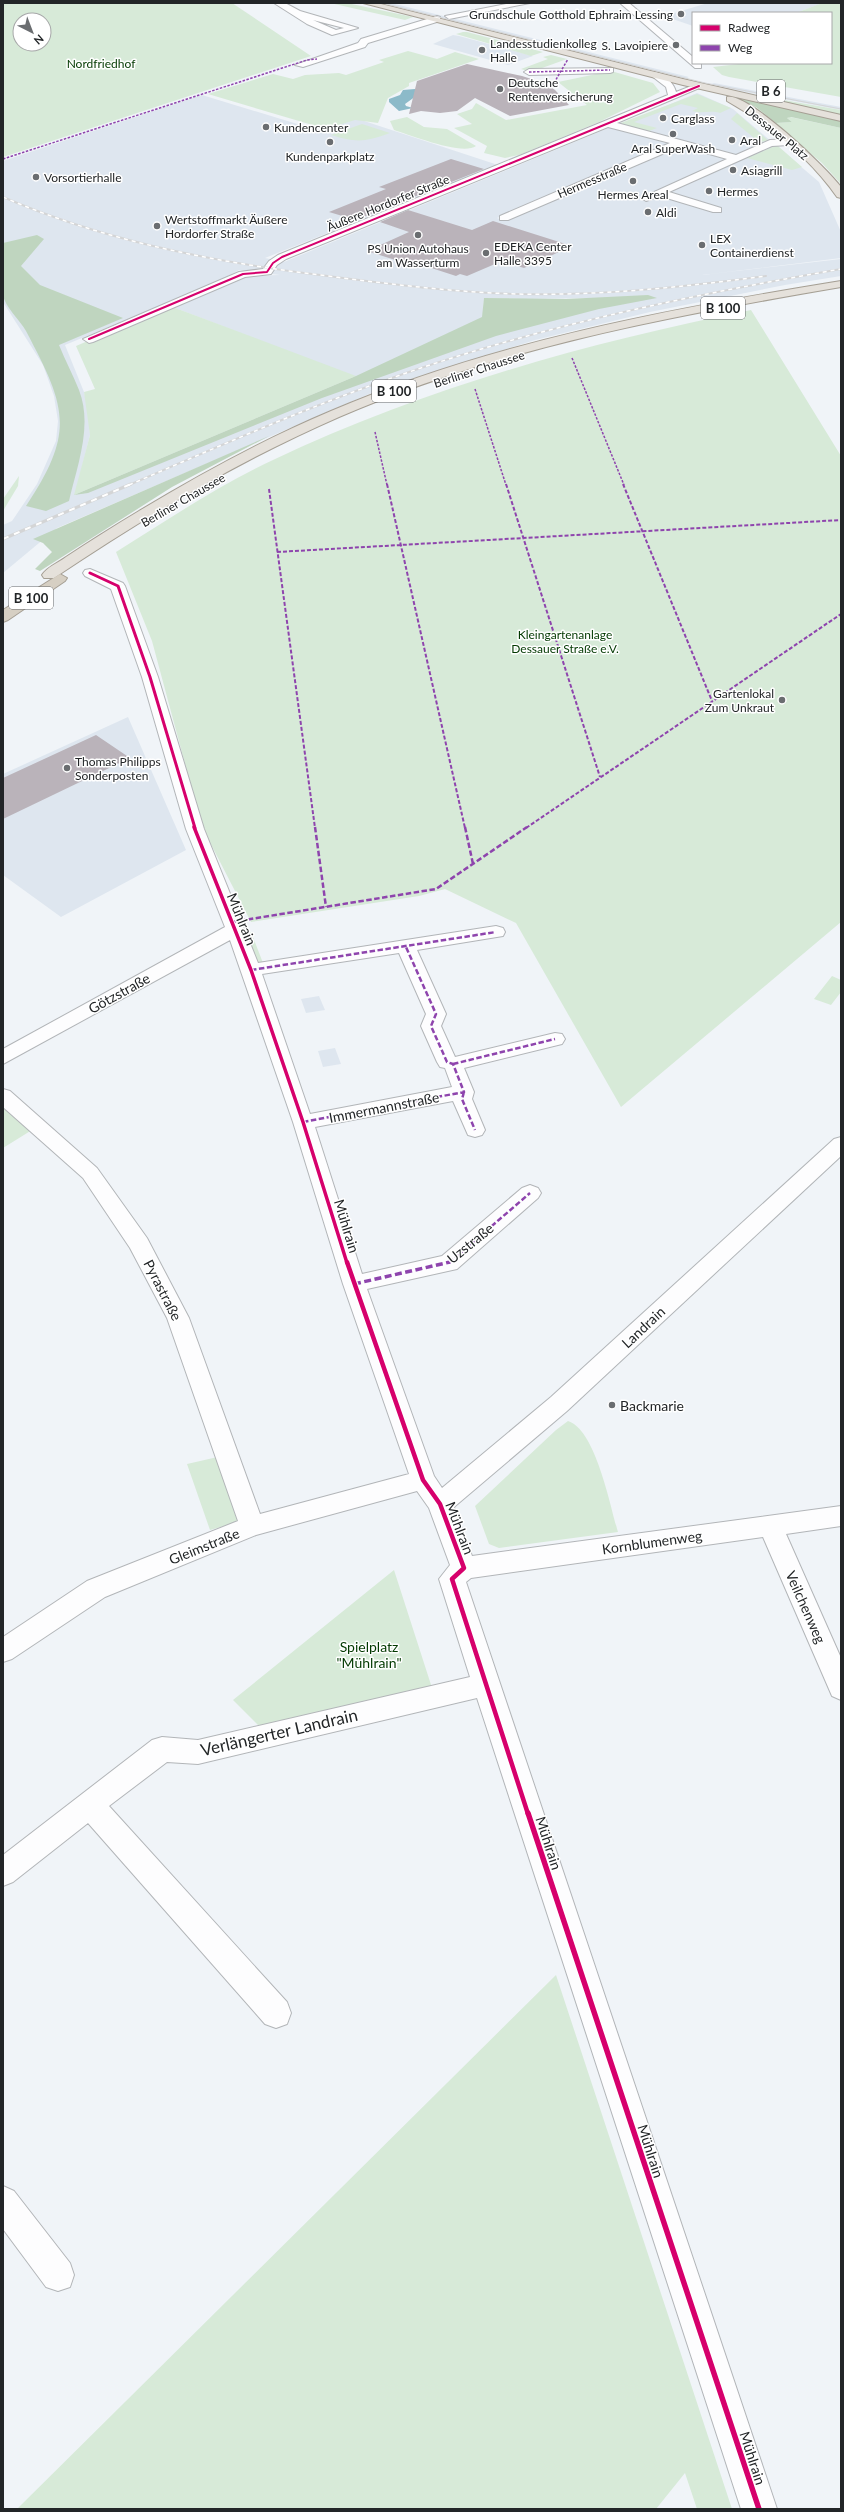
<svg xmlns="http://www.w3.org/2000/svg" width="844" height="2512" font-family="Lato,sans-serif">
  <rect width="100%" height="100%" fill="#f0f4f8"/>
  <path fill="#dee6ef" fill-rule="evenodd" d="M379 3H391L689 77 685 79Z
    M708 3H823L796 13H693V26L664 16Z
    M453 35 459 36 533 56 508 65 433 44Z
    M714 83 841 107V110L709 85Z
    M697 93 733 109 819 182 841 232V258L702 275 841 259V276L785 285 650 312 535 340 383 388 57 528 3 573V525L12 521 37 484 56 441 58 421 54 396 43 365 3 302V161L202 95 317 130 355 118 498 165 265 258 284 262 611 127 672 144 497 218 505 221 687 142 620 125ZM239 270 280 275 246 276 170 306 355 377 75 495 90 435 89 413 84 392 65 345 217 282ZM484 298 524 299 600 298 483 316Z
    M128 717 186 850 61 917 3 875V774Z
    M319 996 325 1010 306 1013 301 999Z
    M335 1048 341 1064 323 1067 318 1051Z"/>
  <path fill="#d7ead8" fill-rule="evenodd" d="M3 3H232L311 56 3 157ZM20 20H44V44H20Z
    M330 3H347L413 17 405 20Z
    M822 3H841V97L729 77 722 75 713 67 747 63H831V13H796Z
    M463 32H467L543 52 531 56 456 34Z
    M408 51 437 59 455 52 479 59 409 83V86L388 98 378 123 355 120 326 129 208 94 273 74 293 79 305 75 339 73 346 75 384 62 379 60Z
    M551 55 567 59 531 72 521 69 548 59 543 57Z
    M611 71 653 83 660 92 599 122 519 155 505 158 484 153 487 146 454 128 472 124 457 114 472 109 476 103 506 120 587 105 558 82Z
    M731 91 841 110V116Z
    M726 93 756 107 776 123 792 122 787 118 790 117 841 128V184L822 163 769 119Z
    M697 94 731 108 720 113C710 110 703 114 692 111L698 108 681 104 634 122 657 128 649 131 618 124Z
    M737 113 769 141 759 142 731 119Z
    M407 117 424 127 447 129 476 146C462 156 411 135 394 130L390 121Z
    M362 124 390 133C365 142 357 143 331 135Z
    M775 146H778L802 167 792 170 747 158Z
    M170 306 356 376 74 495 90 435 84 392 95 389 76 346Z
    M751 310 841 456V922L621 1107 516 923 445 889 419 896 251 922 202 827 152 641 116 552C167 520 218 486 273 460 426 388 586 343 751 310Z
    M19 476 18 486 3 511V499Z
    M251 932 263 963 257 962 246 933Z
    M832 976 841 980V992L831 1005 814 999Z
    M3 1105 32 1130 3 1148Z
    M568 1421C596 1430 610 1506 618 1532L499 1548 489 1544 475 1506 556 1430Z
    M222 1456 242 1521 210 1530 187 1464Z
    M394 1570 433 1691 262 1729 233 1700Z
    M556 1975 732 2509H697L685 2473 656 2509H17Z"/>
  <path fill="#bfd5bf" d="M730 96 841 120V128L791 117 787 118 792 122 776 123 756 107Z
    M37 235 44 239 21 266 40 285 123 318 59 345C65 360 73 375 79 390 93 426 77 466 69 501L46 511 26 506C76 431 66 407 26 331 20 320 5 307 3 295 0 279 3 259 3 243Z
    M648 295 657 298 599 309 496 336 322 398 88 493 74 495 356 376 482 317 484 298 566 299Z
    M269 436 172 487 40 571 35 569 52 552 43 543 33 539Z"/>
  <path fill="#8cbac9" d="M415 89 423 91 405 104 406 106 413 108 399 111 389 102V99L400 95 403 90Z"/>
  <path fill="#bab3ba" d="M467 64 522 76 544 83 555 90 569 105 510 116 475 98 457 111 440 113 421 111 409 114 417 81Z
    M451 159 484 169 356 220 329 212 386 189 379 187Z
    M408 210 472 230 493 221 572 246 524 268 502 261 467 276 460 274 456 276 416 263 411 265 367 251 409 232 380 222Z
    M96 735 130 758 3 819V778Z"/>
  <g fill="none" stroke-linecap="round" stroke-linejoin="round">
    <g stroke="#b2b5b8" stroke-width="2">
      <path id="minor" d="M274 3H285L300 11 358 28 332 35 307 24ZM313 20 344 28 336 30Z
        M511 3H530L449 19 445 16Z
        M620 3H629L693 57V63L701 64V68H695Z
        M437 16 440 17V21L368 43 365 47 303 67 295 65 358 43 361 39Z
        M613 68V72L610 73 529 75 524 72 529 69Z
        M653 73C662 71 674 83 676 92L699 83 704 86 617 123 736 155 770 140 789 139 794 142 789 145 772 146 669 192 721 208V212H713L660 196 646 201 641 198 727 159 681 146 508 220H500V216L670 143 608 127 286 259 277 265 271 274 245 277 93 342 89 343 83 339 239 272 263 269 269 261 278 255 668 95 666 87 653 77Z
        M90 569 123 583 125 586 158 677 204 829 258 963 496 926 503 928 505 932 503 936 417 950 446 1014 441 1026 455 1057 555 1033 562 1034 565 1039 562 1044 464 1068 474 1092 472 1099 485 1130 482 1135 475 1137 468 1135 453 1101 315 1127 362 1274 442 1256 522 1188 530 1185 538 1188 541 1193 538 1198 457 1269 367 1289 434 1476 442 1488 551 1397 834 1139 841 1137V1156L567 1411 454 1507 472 1556 841 1506V1526L786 1534 841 1658V1700L832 1696 763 1537 471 1578 466 1582 777 2509H741L477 1698 198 1764 167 1762 109 1806 287 2002 291 2013 287 2024 276 2028 265 2024 88 1823 13 1882 3 1886V1855L152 1740 162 1737 198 1740 470 1677 439 1579 450 1565 429 1508 417 1491 256 1535 105 1597 12 1659 3 1662V1637L87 1581 238 1521 167 1318 130 1248 83 1178 3 1107V1089L10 1091 97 1168 147 1238 189 1318 260 1514 409 1474 343 1284 293 1122 230 940 3 1064V1049L225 927 186 829 142 677 111 589 85 576 83 573 85 570ZM399 953 426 1014 421 1026 437 1062 440 1067 445 1068 452 1087 310 1114 262 974Z
        M3 2186 14 2191 70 2263 74 2275 70 2287 58 2291 46 2287 3 2229Z"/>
    </g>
    <g stroke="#a59f94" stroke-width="2">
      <path id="major" d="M363 3H377L683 79 841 115V121L683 85Z
        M727 97C748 92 828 169 841 187V198L837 197C809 157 769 125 727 101Z
        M841 281V287C671 316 498 348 339 417 238 461 145 517 54 578H44L42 575C47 567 58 563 66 557 90 541 114 526 139 511 201 474 264 439 331 411 492 342 668 309 841 281Z"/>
    </g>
    <g stroke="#a59f94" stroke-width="2">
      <path id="highway" d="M60 574 67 578 65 581 8 620 3 622V610Z"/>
    </g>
    <use href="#minor" fill="#fdfdfe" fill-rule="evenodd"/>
    <use href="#major" fill="#e5e1db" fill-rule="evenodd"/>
    <use href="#highway" fill="#d6cfc3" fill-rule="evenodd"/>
    <path stroke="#d4d5d6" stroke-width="1" d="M382 3 705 83 841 109"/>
    <g stroke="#d4d5d6" stroke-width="2">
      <path id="rail-far1" d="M3 197C100 239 200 259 304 273 375 282 446 292 517 294 600 296 684 287 766 276
        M129 485C224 444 319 402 418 369 555 323 698 294 841 269"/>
    </g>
    <g stroke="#d4d5d6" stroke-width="3">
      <path id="rail" d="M3 539 131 484"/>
    </g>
    <use href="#rail-far1" stroke="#fff" stroke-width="1.5" stroke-dasharray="4" stroke-linecap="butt"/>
    <use href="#rail" stroke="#fff" stroke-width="2" stroke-dasharray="6" stroke-linecap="butt"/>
    <path stroke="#8e44ad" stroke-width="1.5" stroke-dasharray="2.5 1.5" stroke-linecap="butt" d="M529 72 610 70
      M554 83 568 59
      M3 159 307 60 317 59
      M572 358 624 485
      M475 389 506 485
      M375 432 387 485"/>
    <path stroke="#8e44ad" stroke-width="2" stroke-dasharray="4 2" stroke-linecap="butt" d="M387 484 465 828
      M506 484 600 777
      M623 484 712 701
      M269 489 315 828
      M277 552 841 520
      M526 828 841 614"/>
    <path stroke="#8e44ad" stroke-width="2.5" stroke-dasharray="5.5 2.5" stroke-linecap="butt" d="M315 827 326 907
      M465 827 473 864
      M232 922 436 889 527 827
      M251 970 496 932
      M453 1064 555 1039
      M464 1092 462 1099 475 1130
      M303 1122 464 1092 453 1064 447 1062 431 1026 436 1014 406 947
      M449 1263 530 1193"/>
    <path stroke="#8e44ad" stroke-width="3.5" stroke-dasharray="7 3.5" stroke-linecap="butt" d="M354 1284 450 1262"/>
    <g stroke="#fff" stroke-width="3">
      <path id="cycleway-far4" d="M89 339 243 274 267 272 273 263 282 257 699 86"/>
    </g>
    <g stroke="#fff" stroke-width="5">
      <path id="cycleway-far3" d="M90 573 118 586 150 677 195 828"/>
    </g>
    <g stroke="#fff" stroke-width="5.5">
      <path id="cycleway-far2" d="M194 827 251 970 303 1122 347 1263"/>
    </g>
    <g stroke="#fff" stroke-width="7">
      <path id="cycleway-far1" d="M347 1262 423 1480 440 1504 464 1568 452 1579 528 1814"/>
    </g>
    <g stroke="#fff" stroke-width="8">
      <path id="cycleway" d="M528 1813 759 2509"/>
    </g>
    <use href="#cycleway-far4" stroke="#d6006c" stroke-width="2"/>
    <use href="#cycleway-far3" stroke="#d6006c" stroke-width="3"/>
    <use href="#cycleway-far2" stroke="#d6006c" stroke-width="3.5"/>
    <use href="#cycleway-far1" stroke="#d6006c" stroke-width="4.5"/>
    <use href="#cycleway" stroke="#d6006c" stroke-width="5.5"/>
  </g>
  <g fill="#6a6d70" stroke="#fff" stroke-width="1.5">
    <circle cx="681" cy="14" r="4"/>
    <circle cx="676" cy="45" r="4"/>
    <circle cx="482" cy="50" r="4"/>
    <circle cx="500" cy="89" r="4"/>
    <circle cx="663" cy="118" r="4"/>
    <circle cx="266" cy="127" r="4"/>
    <circle cx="673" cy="134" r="4"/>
    <circle cx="732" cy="140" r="4"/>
    <circle cx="330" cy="142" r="4"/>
    <circle cx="733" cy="170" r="4"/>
    <circle cx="36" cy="177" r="4"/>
    <circle cx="633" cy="181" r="4"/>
    <circle cx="709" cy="191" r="4"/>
    <circle cx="648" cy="212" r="4"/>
    <circle cx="157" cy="226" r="4"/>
    <circle cx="418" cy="235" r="4"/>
    <circle cx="702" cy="245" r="4"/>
    <circle cx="486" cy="253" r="4"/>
    <circle cx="782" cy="700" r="4"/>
    <circle cx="67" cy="768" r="4"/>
    <circle cx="612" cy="1405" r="4"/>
  </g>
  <g text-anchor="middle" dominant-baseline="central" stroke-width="3" stroke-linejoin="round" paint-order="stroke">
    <g font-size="12" fill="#222527" stroke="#fff" text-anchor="start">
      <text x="673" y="14" text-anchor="end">Grundschule Gotthold Ephraim Lessing</text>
      <text x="490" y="43">Landesstudienkolleg<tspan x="490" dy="14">Halle</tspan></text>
      <text x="668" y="45" text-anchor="end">S. Lavoipiere</text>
      <text x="508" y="82">Deutsche<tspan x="508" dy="14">Rentenversicherung</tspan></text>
      <text x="671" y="118">Carglass</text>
      <text x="274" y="127">Kundencenter</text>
      <text x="740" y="140">Aral</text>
      <text x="673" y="148" text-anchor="middle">Aral SuperWash</text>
      <text x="330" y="156" text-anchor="middle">Kundenparkplatz</text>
      <text x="741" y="170">Asiagrill</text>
      <text x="44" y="177">Vorsortierhalle</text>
      <text x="717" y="191">Hermes</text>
      <text x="633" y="194" text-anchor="middle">Hermes Areal</text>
      <text x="656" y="212">Aldi</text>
      <text x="165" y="219">Wertstoffmarkt Äußere<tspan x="165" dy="14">Hordorfer Straße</tspan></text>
      <text x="710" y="238">LEX<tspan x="710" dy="14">Containerdienst</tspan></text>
      <text x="494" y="246">EDEKA Center<tspan x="494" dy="14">Halle 3395</tspan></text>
      <text x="418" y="248" text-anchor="middle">PS Union Autohaus<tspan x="418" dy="14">am Wasserturm</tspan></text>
      <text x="774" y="693" text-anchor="end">Gartenlokal<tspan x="774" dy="14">Zum Unkraut</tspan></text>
      <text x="75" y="761">Thomas Philipps<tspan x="75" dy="14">Sonderposten</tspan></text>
    </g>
    <g font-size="12" fill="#023900" stroke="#fff">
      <text x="101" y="63">Nordfriedhof</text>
      <text x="565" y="634">Kleingartenanlage<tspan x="565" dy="14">Dessauer Straße e.V.</tspan></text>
    </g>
    <g font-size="12" fill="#222527" stroke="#fff">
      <text transform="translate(777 133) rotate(39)">Dessauer Platz</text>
      <text transform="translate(592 180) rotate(-23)">Hermesstraße</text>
      <text transform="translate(388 203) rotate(-22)">Äußere Hordorfer Straße</text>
      <text transform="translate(479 369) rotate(-18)">Berliner Chaussee</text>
      <text transform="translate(183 500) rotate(-30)">Berliner Chaussee</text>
    </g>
    <g fill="#fff" stroke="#646668" stroke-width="1">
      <rect x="757" y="80" width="28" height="22" rx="3"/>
      <rect x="701" y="297" width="44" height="22" rx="3"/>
      <rect x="372" y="380" width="44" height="22" rx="3"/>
      <rect x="9" y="587" width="44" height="22" rx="3"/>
    </g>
    <g font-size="13" font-weight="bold" fill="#222527">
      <text x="771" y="91">B 6</text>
      <text x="723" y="308">B 100</text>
      <text x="394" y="391">B 100</text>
      <text x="31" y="598">B 100</text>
    </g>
    <g font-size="14" fill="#222527" stroke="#fff">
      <text transform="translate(242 919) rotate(68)">Mühlrain</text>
      <text transform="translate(119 993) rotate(-29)">Götzstraße</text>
      <text transform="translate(384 1107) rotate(-11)">Immermannstraße</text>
      <text transform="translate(347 1226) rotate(73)">Mühlrain</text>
      <text transform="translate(470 1243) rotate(-39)">Uzstraße</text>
      <text transform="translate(163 1290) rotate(63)">Pyrastraße</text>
      <text transform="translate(643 1327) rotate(-43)">Landrain</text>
      <text transform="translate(460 1528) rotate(69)">Mühlrain</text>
      <text transform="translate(652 1542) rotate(-8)">Kornblumenweg</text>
      <text transform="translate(204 1546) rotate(-22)">Gleimstraße</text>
      <text transform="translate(806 1607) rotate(66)">Veilchenweg</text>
      <text transform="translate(549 1843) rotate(72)">Mühlrain</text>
      <text transform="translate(651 2151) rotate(72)">Mühlrain</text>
      <text transform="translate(753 2458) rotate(72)">Mühlrain</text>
    </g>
    <g font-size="14" fill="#222527" stroke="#fff" text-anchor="start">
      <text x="620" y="1405">Backmarie</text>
    </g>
    <g font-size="14" fill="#023900" stroke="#fff">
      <text x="369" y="1646">Spielplatz<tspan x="369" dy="16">"Mühlrain"</tspan></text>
    </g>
    <g font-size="17" fill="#222527" stroke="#fff">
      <text transform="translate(279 1732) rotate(-13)">Verlängerter Landrain</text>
    </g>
  </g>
  <rect width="844" height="2512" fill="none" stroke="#222527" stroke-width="8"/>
  <rect x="692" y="12" width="140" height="52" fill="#ffffff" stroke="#a7a8a9"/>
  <rect x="700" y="25" width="20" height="6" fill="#d6006c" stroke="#a7a8a9"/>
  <text x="728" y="32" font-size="12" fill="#222527">Radweg</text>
  <rect x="700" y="45" width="20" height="6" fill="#8e44ad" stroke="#a7a8a9"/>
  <text x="728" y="52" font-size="12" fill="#222527">Weg</text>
  <g transform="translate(32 32) rotate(138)"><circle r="19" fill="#ffffff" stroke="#a7a8a9"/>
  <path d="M0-3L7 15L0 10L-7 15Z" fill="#6a6d70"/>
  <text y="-6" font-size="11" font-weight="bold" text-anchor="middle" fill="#222527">N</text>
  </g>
</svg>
